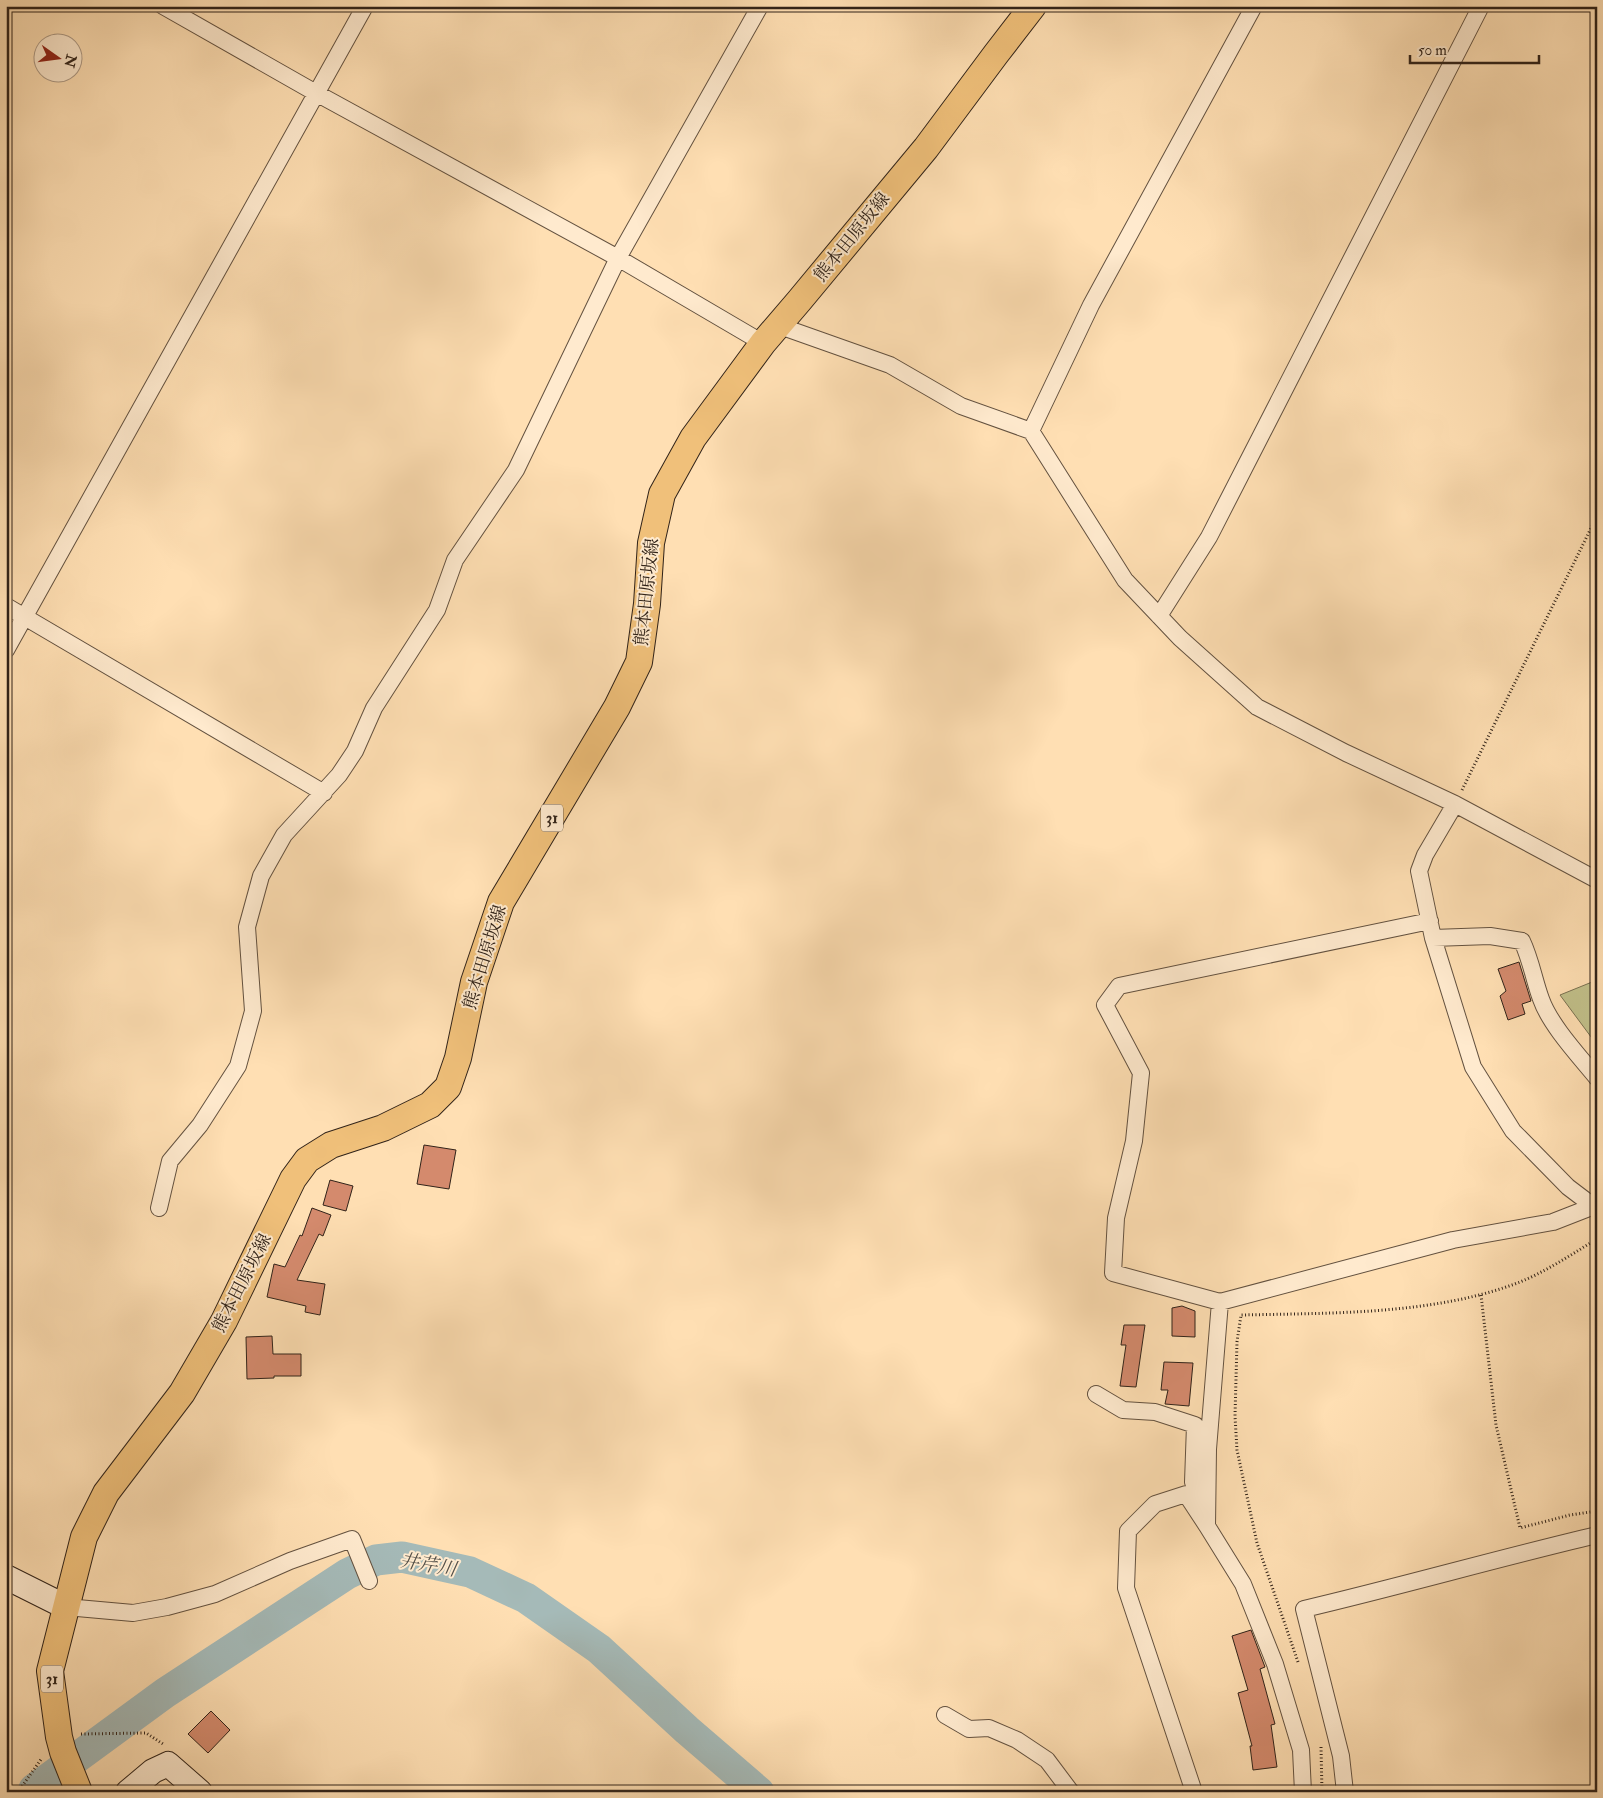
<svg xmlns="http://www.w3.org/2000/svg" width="1603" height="1798" font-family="'IM FELL Double Pica','Noto Serif JP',serif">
  <rect width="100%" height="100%" fill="#ffdfb3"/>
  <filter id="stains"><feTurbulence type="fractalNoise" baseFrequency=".004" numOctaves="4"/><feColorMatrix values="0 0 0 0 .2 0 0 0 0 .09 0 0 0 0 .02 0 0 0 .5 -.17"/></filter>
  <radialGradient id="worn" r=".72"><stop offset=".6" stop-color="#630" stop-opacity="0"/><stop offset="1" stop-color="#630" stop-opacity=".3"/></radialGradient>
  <path fill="#c2c18b" stroke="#7a7252" d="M1597 980V1045L1560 995Z"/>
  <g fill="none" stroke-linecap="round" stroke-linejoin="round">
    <path stroke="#a5bab8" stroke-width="31" d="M33 1792 34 1789 165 1693 347 1574 376 1560 402 1557 470 1572 526 1598 599 1649 687 1730 759 1792"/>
  </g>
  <path fill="#d48a6d" stroke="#312319" d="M1519 962 1531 1001 1522 1004 1525 1014 1508 1020 1500 996 1506 991 1498 969Z
    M424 1145 456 1150 449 1189 417 1184Z
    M330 1180 353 1186 346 1211 323 1205Z
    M312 1208 331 1215 323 1236 319 1234 297 1280 325 1284 320 1315 305 1312 306 1306 267 1297 274 1264 285 1267 300 1235 302 1236Z
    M1182 1306 1195 1311V1337L1172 1336V1308Z
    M1124 1325H1145L1136 1387 1120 1386 1126 1345H1121Z
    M272 1336 273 1354H301V1376H274V1378L247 1379 246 1337Z
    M1164 1362 1193 1363 1189 1406 1165 1404 1168 1390H1161Z
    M1251 1630 1265 1667 1260 1669 1275 1724 1271 1725 1277 1767 1253 1770 1250 1746H1252L1238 1693 1248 1690 1232 1636Z
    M211 1711 230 1730 208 1753 188 1734Z"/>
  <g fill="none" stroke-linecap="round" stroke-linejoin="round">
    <g stroke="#645240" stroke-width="18">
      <path id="street" d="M163 6 316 93 618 258 763 343
        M777 325 890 365 961 406 1031 431 1125 580 1180 638 1257 707 1346 753 1455 804 1597 880
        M1031 431 1091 305 1254 6
        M6 606 324 793
        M1159 616 1209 537 1481 6
        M6 650 365 6
        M1455 804 1425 855 1419 871 1433 938 1490 936 1522 941C1531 960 1534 980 1541 999 1550 1025 1580 1057 1597 1078
        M1430 921 1119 986 1105 1005 1141 1073 1134 1141 1116 1218 1113 1273 1220 1302 1453 1240 1553 1222 1594 1206
        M1433 938 1473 1067 1513 1131 1568 1187 1597 1209
        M159 1208 170 1161 200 1125 238 1066 253 1011 247 927 261 876 284 835 339 775 355 751 374 708 437 610 455 560 516 470 618 258 760 6
        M1220 1302 1208 1449 1207 1526 1243 1584 1275 1664 1301 1750 1303 1792
        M1096 1394 1123 1410 1155 1412 1195 1425 1193 1482 1200 1505
        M66 1607 133 1613 167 1607 215 1594 290 1561 352 1539 369 1581
        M945 1715 969 1729 989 1728 1017 1740 1047 1760 1071 1792
        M1194 1792 1126 1588 1128 1531 1155 1504 1186 1494 1207 1526
        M1345 1792 1341 1756 1304 1609C1402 1586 1499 1558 1597 1535"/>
    </g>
    <g stroke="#312319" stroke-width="26">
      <path id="secondary" d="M6 1577 66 1607
        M128 1792 153 1771 168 1764 200 1792"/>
    </g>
    <g stroke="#312319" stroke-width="28">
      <path id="primary" d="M79 1792 63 1752 59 1737 50 1671 84 1537 106 1493 182 1393 224 1321 293 1179 307 1160 331 1145 383 1128 430 1105 448 1087 458 1058 474 982 501 902 617 707 639 662 647 604 651 543 662 494 693 438 763 343 799 301 926 148 996 54 1033 6"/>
    </g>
    <path stroke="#312319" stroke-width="3" stroke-dasharray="1 2.5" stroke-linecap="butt" d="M1462 790 1597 516
      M1481 1295 1496 1425 1520 1528 1570 1515 1597 1511
      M1298 1662 1257 1543 1237 1450 1235 1416 1237 1342 1241 1315C1331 1313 1435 1315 1520 1282 1547 1271 1572 1254 1597 1239
      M81 1734 146 1733 163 1744
      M1321 1747 1322 1792
      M18 1792 42 1758"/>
    <use href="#street" stroke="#ffeace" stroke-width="16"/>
    <use href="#secondary" stroke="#ffeace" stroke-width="24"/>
    <use href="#primary" stroke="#f0c07a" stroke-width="26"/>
  </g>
  <g text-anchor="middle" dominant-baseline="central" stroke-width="4" stroke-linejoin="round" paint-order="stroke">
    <g fill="#ffeace" stroke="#6f5f4f" stroke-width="1">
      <rect x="541" y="804.5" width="22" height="27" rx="4"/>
      <rect x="41" y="1665.5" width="22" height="27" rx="4"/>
    </g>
    <g font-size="16" font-weight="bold" fill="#312319">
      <text x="552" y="818">31</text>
      <text x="52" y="1679">31</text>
    </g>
    <g font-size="18" fill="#312319" stroke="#ffeace">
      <text transform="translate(852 237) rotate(-51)">熊本田原坂線</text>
      <text transform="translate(647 592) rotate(-84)">熊本田原坂線</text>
      <text transform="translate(485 957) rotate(-73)">熊本田原坂線</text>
      <text transform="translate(242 1283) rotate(-63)">熊本田原坂線</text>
    </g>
    <g font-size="19" font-style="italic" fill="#545049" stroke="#ffeace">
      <text transform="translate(428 1565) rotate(10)">井芹川</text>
    </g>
  </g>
  <rect width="1603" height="1798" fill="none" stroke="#ffdfb3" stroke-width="25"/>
  <rect x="8" y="8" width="1588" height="1783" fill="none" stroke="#312319" stroke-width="2.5"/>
  <rect x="12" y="12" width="1578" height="1773" fill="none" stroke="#312319"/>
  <g transform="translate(58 58) rotate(104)"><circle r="24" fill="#ffeace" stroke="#ad9a86"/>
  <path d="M0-4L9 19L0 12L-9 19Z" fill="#8f2418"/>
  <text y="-8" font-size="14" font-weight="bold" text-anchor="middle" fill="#312319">N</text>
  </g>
  <path d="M1410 55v8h129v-8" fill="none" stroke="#312319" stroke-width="2.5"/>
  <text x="1418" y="55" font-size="15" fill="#312319" stroke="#ffeace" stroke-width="4" paint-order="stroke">50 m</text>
  <rect width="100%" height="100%" filter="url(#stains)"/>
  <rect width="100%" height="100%" fill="url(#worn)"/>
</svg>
